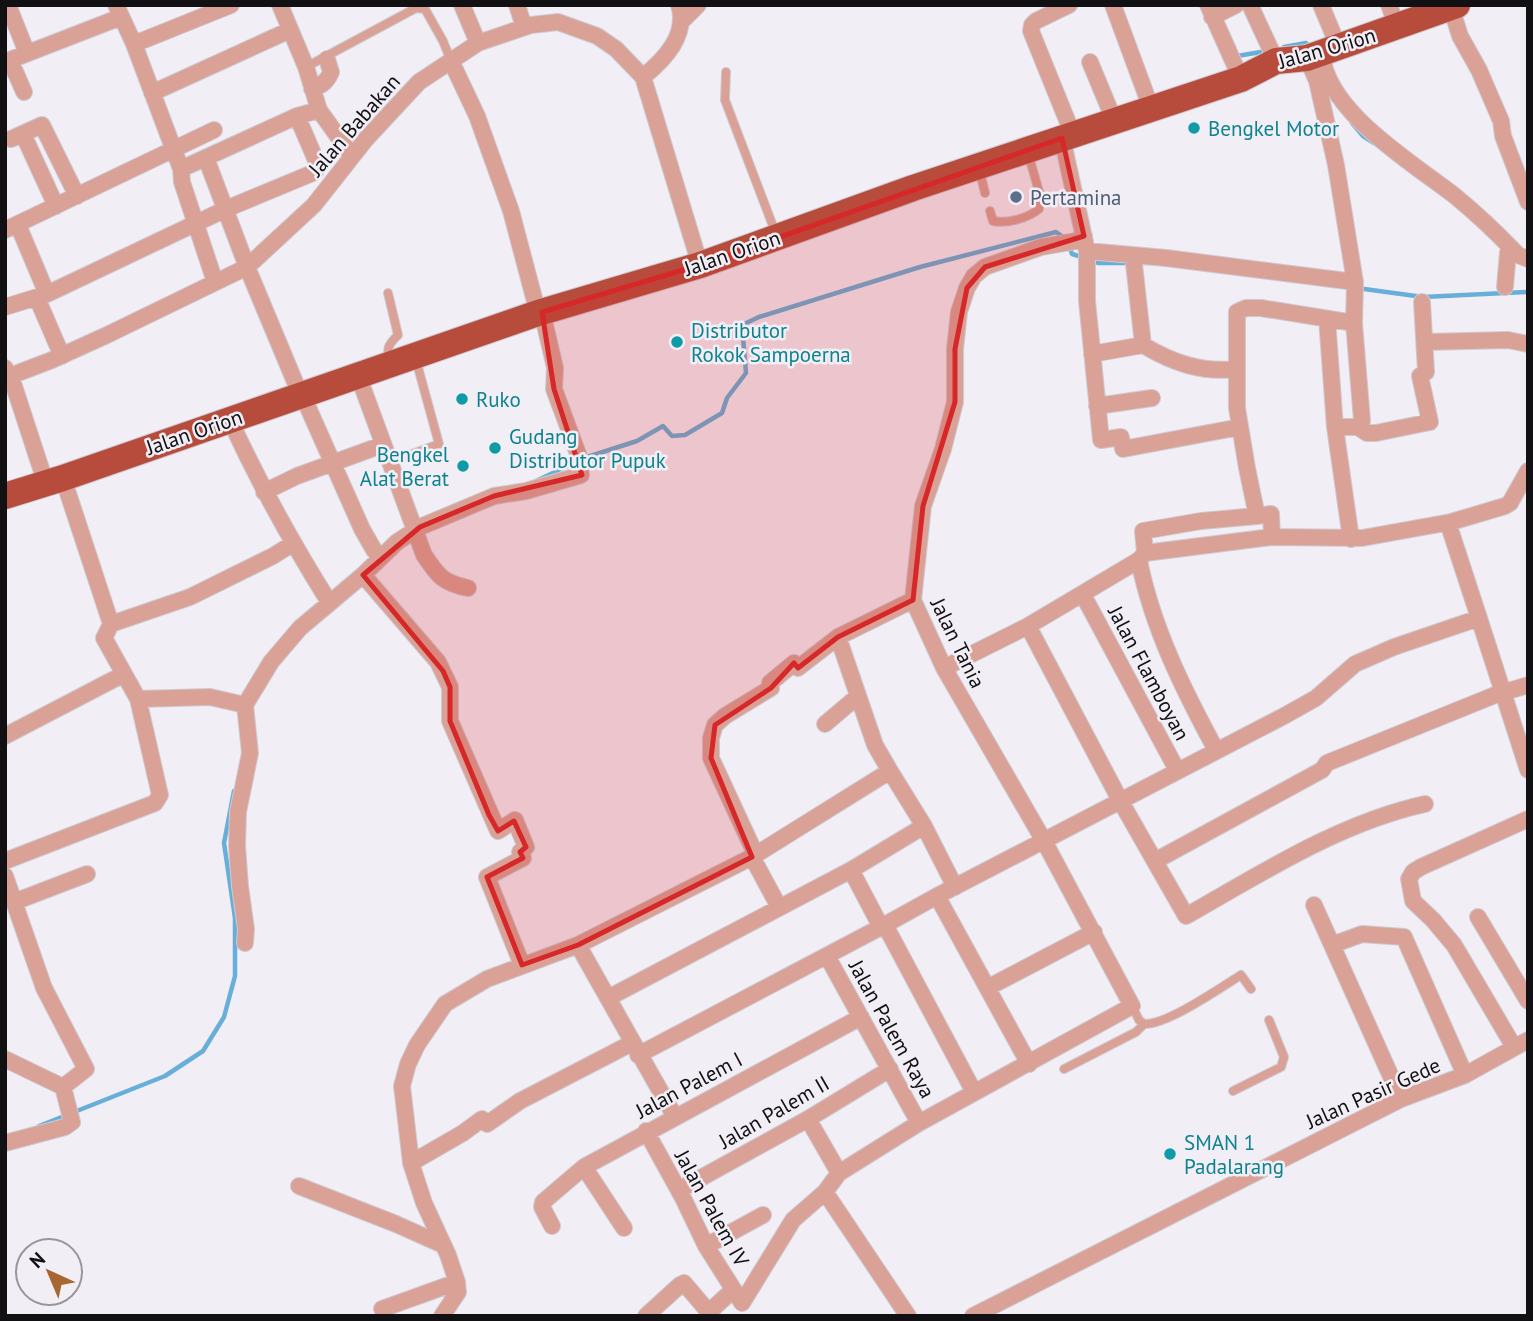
<svg xmlns="http://www.w3.org/2000/svg" width="1533" height="1321" font-family="'PT Sans',sans-serif">
  <rect width="100%" height="100%" fill="#f2eef6"/>
  <g fill="none" stroke-linecap="round" stroke-linejoin="round">
    <path stroke="#67afd8" stroke-width="4.5" d="M1284 47 1306 43 1309 49
      M1237 56 1267 51
      M1352 123 1363 136 1374 143
      M1069 246 1072 254 1082 257
      M1090 260 1098 263H1130
      M1357 288 1423 297 1528 292
      M584 458 637 441 663 426 672 436 685 435 722 413 727 398 746 373 742 325 759 317 920 267 1056 232 1065 238
      M536 481 576 462
      M39 1126 165 1076 203 1051 224 1017 235 976V918L224 843 234 791"/>
    <g stroke="#cecad2" stroke-width="10">
      <path id="service" d="M306 67 416 8 425 9 443 41 451 61
        M726 72 725 100 776 234
        M979 168 985 193
        M990 211 993 221C1008 224 1028 218 1039 209L1040 195 1028 153
        M388 293 398 335C388 345 386 348 390 362
        M399 459 439 444 416 360
        M1132 1006 1139 1020 1144 1024
        M1064 1069 1136 1032 1144 1024C1167 1025 1220 988 1241 975L1251 989
        M1233 1091 1281 1067 1284 1057 1269 1020"/>
    </g>
    <g stroke="#cecad2" stroke-width="18">
      <path id="minor" d="M8 5 27 53
        M116 5 134 44 181 169 182 182 215 282
        M280 5 306 67 319 110
        M462 5 478 43
        M517 5 524 27
        M1069 5 1036 21 1032 25 1031 31 1073 135
        M1113 5 1151 108
        M1208 5 1241 79
        M1250 5 1276 61
        M1321 5 1339 48
        M1389 5 1397 27
        M1451 7 1460 36 1479 70 1501 121 1503 136 1528 202
        M1212 17 1236 5
        M684 19 698 5
        M134 44 231 5
        M1322 53C1325 111 1413 163 1455 196 1477 214 1499 235 1518 255L1528 259
        M1307 58 1317 81 1336 165 1355 282 1354 323 1362 421 1358 427H1335
        M451 61 477 116 511 211 538 313
        M1090 62 1114 120
        M643 77C665 59 688 35 679 5
        M312 89C322 85 327 82 331 72L327 59
        M24 92 10 60 121 17
        M152 93 290 30
        M23 134 56 206
        M1062 138 1087 251V301L1101 440 1121 437 1123 449 1240 427
        M11 139 42 125 77 196
        M206 158 247 267 300 394
        M181 169 297 116 319 110 352 156
        M18 225 47 294
        M5 230 214 130
        M1087 251 1166 258 1355 282
        M1133 255 1143 345
        M1505 287 1508 252 1510 247
        M37 298 62 356
        M5 307 47 294 226 209 315 172 318 165 297 116
        M1327 319 1335 427 1351 539
        M1425 342 1508 340 1528 344
        M1092 354 1143 345C1173 363 1202 373 1237 369
        M5 368 12 380 46 484
        M5 375 10 376 52 360 107 335 247 267 314 205 366 139 419 82 478 43 531 25 558 22 597 36 616 49 643 77 700 265
        M358 375 424 555C438 576 443 583 468 588
        M302 394 362 529 374 550 381 557
        M1097 406 1152 398
        M230 420C259 483 292 543 329 602
        M1358 427 1367 433H1376L1430 422 1420 376 1426 372 1422 302
        M264 492 297 476 382 445
        M1448 523 1479 618
        M1272 537 1271 514 1257 516 1247 468 1237 408V312L1246 308H1261L1354 323
        M1145 553 1272 537 1362 538 1451 522 1505 506 1510 503 1528 471
        M363 575 438 662 450 687V721L498 831 515 820 526 847 520 852 523 858 487 877 522 965
        M1083 595 1177 770
        M111 624 190 597 273 556 292 544
        M1028 626 1139 560
        M838 637 875 745 890 771
        M944 668 1028 626 1121 802 1186 916C1262 873 1339 823 1425 804
        M138 699 210 697 245 705
        M825 724 858 696
        M5 736 124 674
        M1216 750C1184 691 1152 627 1139 560L1145 553 1143 531 1201 521 1257 516
        M5 861 155 803 160 795 138 699 104 638 111 624 63 478
        M1155 861 1322 770 1327 763 1495 695 1528 685
        M851 870 881 927
        M5 876 44 988 86 1069 63 1087
        M937 896 1029 1064
        M14 902 87 874
        M1314 905 1401 1099
        M779 907 752 857 754 851 711 758V738L715 725 725 716 771 688 770 683 794 663 798 668 838 637 913 600
        M1478 917 1528 1001
        M885 925 974 1092
        M245 943 246 929 240 886 237 846 238 812 250 753 245 705 271 662 300 628 363 575 397 542 420 527 494 496 526 491 581 475 578 454 554 389 555 368 542 312
        M578 945 675 1117
        M1332 945 1362 934 1404 937 1465 1075
        M827 956 919 1123
        M989 987 1094 932
        M608 998 851 870 924 826
        M1514 1047 1454 945 1433 920 1413 901 1409 879 1413 872 1421 867 1528 819
        M638 1055 881 927 937 896 1284 716 1316 698 1355 664 1394 647 1479 618 1528 770
        M5 1059 63 1087
        M808 1119 839 1173
        M646 1131 684 1200 706 1246 742 1303 793 1220 825 1192 839 1173 919 1123 1132 1006 1044 841 944 668 913 600 923 506 943 449 955 402V349L959 312 967 288 974 276 985 267 1041 247 1076 241 1084 236
        M5 1143 65 1127 72 1122 63 1087
        M411 1163 463 1133 482 1119 487 1124 520 1101 632 1043
        M584 1167 624 1228
        M299 1186 396 1224 443 1245
        M679 1190 808 1119 890 1069
        M825 1192 908 1316
        M552 1226 542 1207 543 1202 584 1167 861 1017
        M706 1246 763 1215
        M382 1309 457 1282
        M709 1312 733 1290
        M442 1316 458 1292 457 1282 448 1255 424 1203 411 1163 402 1086 408 1064 417 1045 445 1004 487 979 578 945 752 857 890 771 924 826 955 887
        M646 1316 680 1285 684 1283 712 1316
        M973 1316 1401 1099 1465 1075 1528 1040"/>
    </g>
    <g stroke="#cecad2" stroke-width="28">
      <path id="trunk" d="M5 496 63 478 538 313 700 265 913 188 1241 79 1276 61 1307 58 1457 5"/>
    </g>
    <use href="#service" stroke="#daa197" stroke-width="8"/>
    <use href="#minor" stroke="#daa197" stroke-width="16"/>
    <use href="#trunk" stroke="#b84c3c" stroke-width="26"/>
  </g>
  <path fill="#d62828" fill-opacity="0.2" stroke="#d62828" stroke-width="5" stroke-linejoin="round" d="M1062 138 1084 236 985 267 967 288 955 349V402L923 506 913 600 838 637 798 668 794 663 771 688 715 725 711 758 752 857 578 945 522 965 487 877 523 858 520 852 526 847 514 821 498 831 489 815 450 721V687L443 671 363 575 420 527 494 496 582 475 554 389 542 312 700 265Z"/>
  <g fill="#0f9aa8" stroke="#f2eef6" stroke-width="2.5">
    <circle cx="1194" cy="128" r="7"/>
    <circle cx="677" cy="342" r="7"/>
    <circle cx="462" cy="399" r="7"/>
    <circle cx="495" cy="448" r="7"/>
    <circle cx="463" cy="466" r="7"/>
    <circle cx="1170" cy="1154" r="7"/>
  </g>
  <circle fill="#5c6f8a" stroke="#f2eef6" stroke-width="2.5" cx="1016" cy="197" r="7"/>
  <g text-anchor="middle" dominant-baseline="central" stroke-width="5" stroke-linejoin="round" paint-order="stroke">
    <g font-size="21" fill="#111012" stroke="#f2eef6">
      <text transform="translate(1327 48) rotate(-16)">Jalan Orion</text>
      <text transform="translate(354 125) rotate(-49)">Jalan Babakan</text>
      <text transform="translate(732 253) rotate(-19)">Jalan Orion</text>
      <text transform="translate(194 432) rotate(-19)">Jalan Orion</text>
      <text transform="translate(958 643) rotate(64)">Jalan Tania</text>
      <text transform="translate(1149 673) rotate(62)">Jalan Flamboyan</text>
      <text transform="translate(892 1029) rotate(61)">Jalan Palem Raya</text>
      <text transform="translate(689 1085) rotate(-28)">Jalan Palem I</text>
      <text transform="translate(1373 1093) rotate(-24)">Jalan Pasir Gede</text>
      <text transform="translate(774 1112) rotate(-30)">Jalan Palem II</text>
      <text transform="translate(712 1208) rotate(61)">Jalan Palem IV</text>
    </g>
    <g font-size="21" fill="#0d838f" stroke="#f2eef6" text-anchor="start">
      <text x="1208" y="128">Bengkel Motor</text>
      <text x="691" y="330">Distributor<tspan x="691" dy="24">Rokok Sampoerna</tspan></text>
      <text x="476" y="399">Ruko</text>
      <text x="509" y="436">Gudang<tspan x="509" dy="24">Distributor Pupuk</tspan></text>
      <text x="449" y="454" text-anchor="end">Bengkel<tspan x="449" dy="24">Alat Berat</tspan></text>
      <text x="1184" y="1142">SMAN 1<tspan x="1184" dy="24">Padalarang</tspan></text>
    </g>
    <g font-size="21" fill="#4e5e75" stroke="#f2eef6" text-anchor="start">
      <text x="1030" y="197">Pertamina</text>
    </g>
  </g>
  <rect width="1533" height="1321" fill="none" stroke="#111012" stroke-width="14"/>
  <g transform="translate(49 1272) rotate(316)"><circle r="33" fill="#f2eef6" stroke="#98959b" stroke-width="2"/>
  <path d="M0-5L12 26L0 18L-12 26Z" fill="#a86631"/>
  <text y="-10" font-size="19" font-weight="bold" text-anchor="middle" fill="#111012">N</text>
  </g>
</svg>
